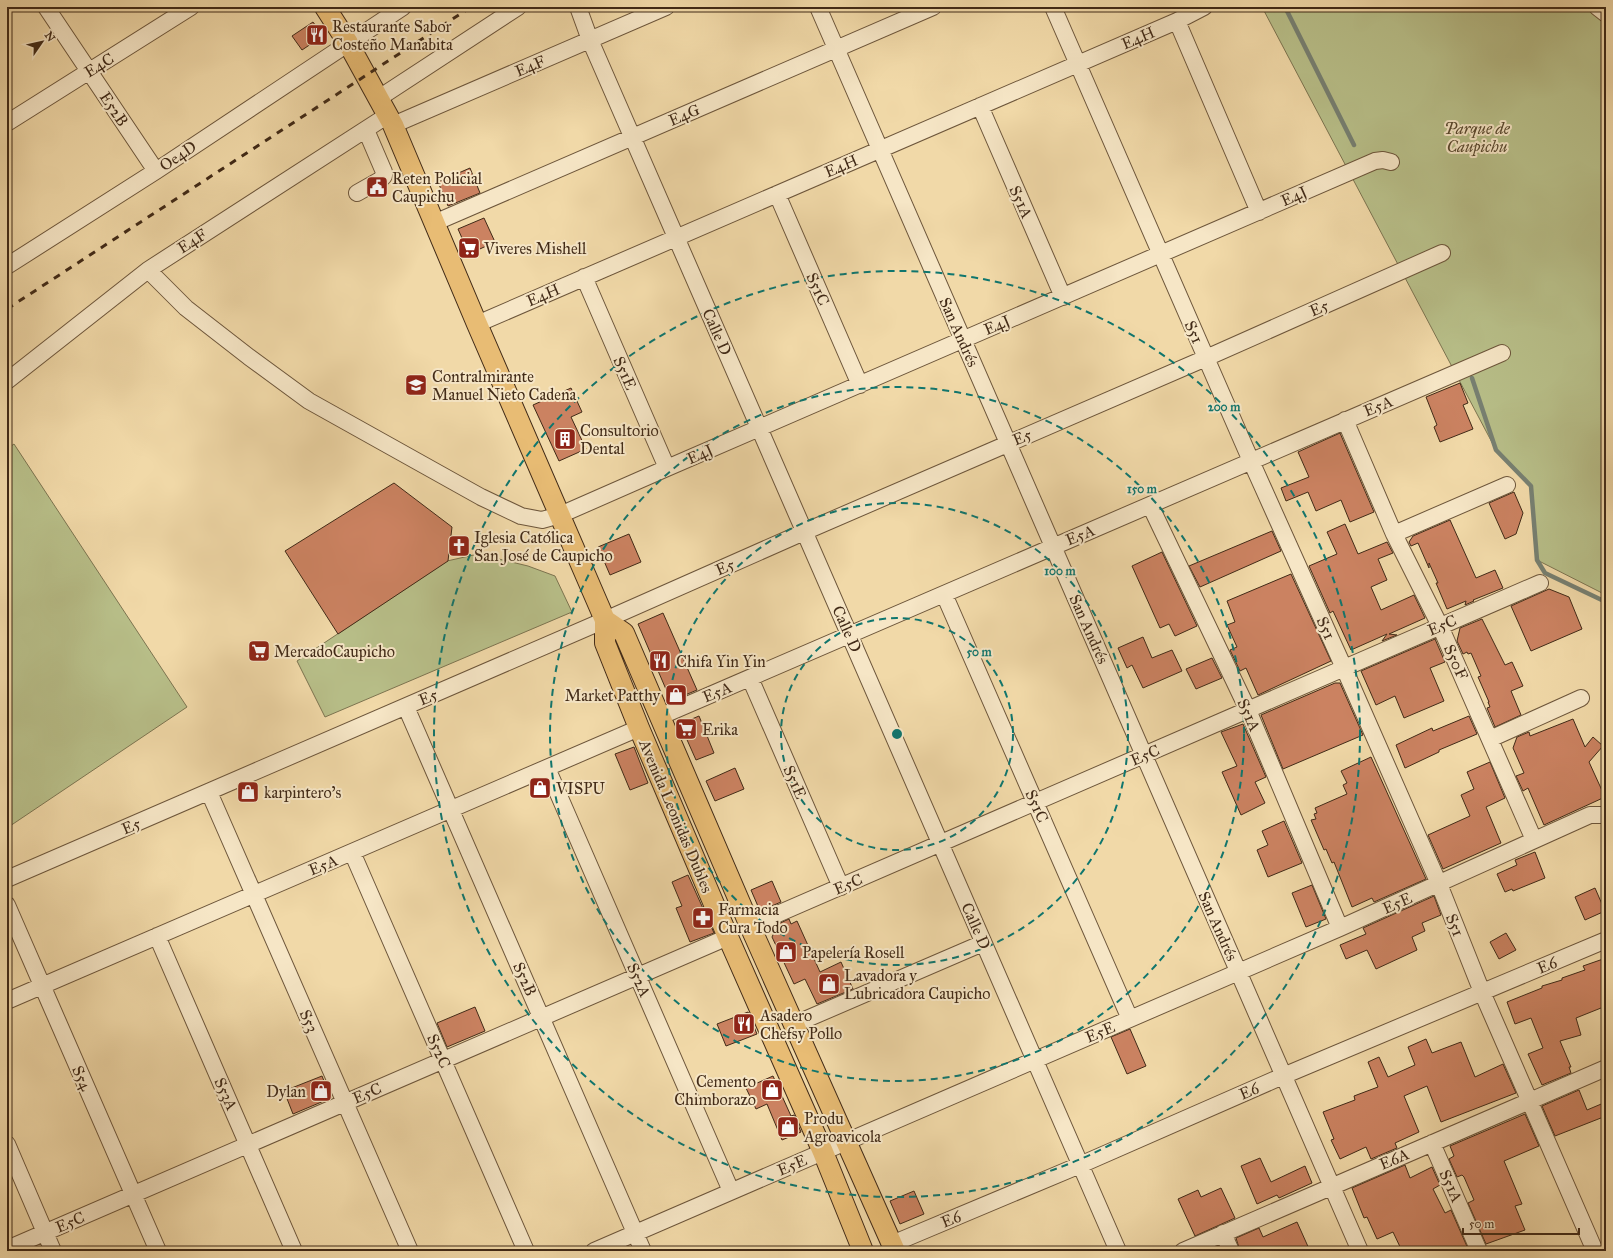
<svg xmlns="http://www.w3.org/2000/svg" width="1613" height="1258" font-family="'IM FELL Great Primer',serif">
  <rect width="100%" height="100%" fill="#f1d9a8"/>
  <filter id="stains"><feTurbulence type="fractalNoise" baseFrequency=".005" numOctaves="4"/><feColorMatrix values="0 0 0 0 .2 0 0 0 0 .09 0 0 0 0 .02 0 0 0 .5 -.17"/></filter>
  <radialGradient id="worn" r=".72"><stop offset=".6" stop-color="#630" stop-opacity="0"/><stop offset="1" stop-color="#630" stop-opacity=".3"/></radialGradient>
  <path fill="#b8bf89" stroke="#7c7450" d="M1262 7H1606V595L1537 560 1531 486 1496 450Z
    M14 444 187 707 7 828V449Z
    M478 554 528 566 555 576 572 612 325 717 297 661 447 561Z"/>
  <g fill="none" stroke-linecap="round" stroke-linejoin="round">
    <path stroke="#778072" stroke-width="4.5" d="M1285 7 1354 145
      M1472 378 1496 450 1531 486 1537 560 1545 573 1606 602"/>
  </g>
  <path fill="#cb8261" stroke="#412a17" d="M313 22 323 36 302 50 292 36Z
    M470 168 480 193 448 206 438 182Z
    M484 218 495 242 469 254 458 229Z
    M1460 383 1468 403 1463 405 1473 429 1440 442 1434 427 1437 425 1426 397Z
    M571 388 582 412 571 417 586 449 559 461 533 405Z
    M1340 433 1374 512 1350 522 1341 500 1316 511 1308 492 1286 501 1281 488 1309 477 1298 452Z
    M394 483 452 527 448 561 338 634 285 551Z
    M1514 492 1523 513 1516 534 1505 539 1489 503Z
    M1450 520 1476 578 1495 570 1503 588 1473 600 1474 601 1465 605 1466 601 1447 609 1436 583H1438L1429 563V568L1418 543 1411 546 1409 542 1413 536Z
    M1345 524 1358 554 1387 542 1393 553 1378 559 1387 580 1371 587 1381 610 1414 595 1425 618 1389 634 1397 635 1382 641 1387 634 1351 650 1333 611 1330 613 1309 566 1337 554 1327 532Z
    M1272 531 1281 551 1200 587 1189 566Z
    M629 534 641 562 610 575 598 547Z
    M1162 552 1197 626 1175 636 1169 624 1160 628 1132 566Z
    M1291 574 1331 661 1258 695 1246 668 1240 671 1230 650 1237 647 1227 625 1235 622 1227 601Z
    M1549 589 1569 597 1582 629 1531 651 1511 606Z
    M663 613 697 690 671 701 638 624Z
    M1482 619 1505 665 1512 662 1523 686 1511 691 1521 715 1495 727 1487 708 1490 707 1488 702H1489L1478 677 1481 676 1471 653 1468 654 1467 652 1463 654 1457 641 1460 628Z
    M1143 637 1152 658 1172 650 1182 671 1143 688 1132 665 1127 668 1118 648Z
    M1435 639 1445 662 1430 668 1444 701 1404 718 1395 696 1376 705 1361 671Z
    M1212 658 1222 678 1196 689 1186 669Z
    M1335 683H1340L1363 735 1283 769 1261 715Z
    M699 716 714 753 696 760 680 724Z
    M1469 716 1477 734 1439 750V752L1405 768 1396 745 1432 728 1433 731Z
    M1573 719 1585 747 1593 737 1603 746 1589 762 1605 797 1544 825 1528 788 1523 791 1516 776 1524 773 1513 748 1517 737 1529 732 1530 736Z
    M1243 724 1266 777 1255 782 1265 803 1241 815 1222 772 1237 766 1221 732Z
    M634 747 648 783 630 790 615 754Z
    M1371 757 1426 879 1374 902 1372 898 1352 907 1334 862 1332 863 1326 849 1324 850 1311 820 1316 819 1314 814 1317 813 1315 808 1347 794 1343 785 1347 783 1341 771Z
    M1490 762 1505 798 1486 807 1501 843 1443 869 1428 835 1470 816 1461 795 1474 789 1467 772Z
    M735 768 744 789 715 801 706 781Z
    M1284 821 1302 863 1268 877 1257 850 1268 845 1262 831Z
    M1535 852 1545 878 1513 891 1512 889 1505 892 1497 874 1517 865 1515 860Z
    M688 875 714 933 690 942 676 908 682 906 672 882Z
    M772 881 781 902 760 911 751 890Z
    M1312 885 1326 919 1306 927 1292 893Z
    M1595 888 1605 911 1585 920 1575 897Z
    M1434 896 1441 915 1422 923 1425 931 1412 937 1417 950 1376 969 1367 950 1346 959 1340 945 1366 934 1363 928Z
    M789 919 791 924 797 921 820 972 841 962 853 989 817 1004 805 979 794 984 772 937 778 924Z
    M1506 933 1516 950 1499 959 1490 942Z
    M1606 958V1006L1576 1018 1581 1035 1560 1041 1571 1067H1569L1571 1073 1542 1085 1528 1054 1543 1048 1531 1018 1515 1024 1507 1002 1542 988V986L1562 980V978L1585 970 1583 966Z
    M475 1007 485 1031 447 1047 437 1023Z
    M748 1012 757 1034 726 1046 717 1024Z
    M1130 1029 1146 1066 1127 1074 1111 1037Z
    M1426 1039 1432 1053 1461 1042 1475 1077 1503 1064 1516 1093 1441 1122 1427 1086 1404 1096 1419 1132 1395 1143 1397 1148 1371 1159 1366 1147 1340 1159 1331 1140 1334 1139 1323 1112 1355 1100 1354 1096 1378 1087 1368 1062 1379 1057 1388 1077 1415 1065 1408 1047Z
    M322 1076 331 1098 293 1114 284 1091Z
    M773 1076 791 1116 794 1115 801 1132 782 1140 767 1104 756 1109 746 1088Z
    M1579 1090 1587 1110 1606 1102V1116L1555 1136 1542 1106Z
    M1525 1114 1539 1146 1504 1161 1522 1204 1515 1206 1525 1230 1486 1244 1468 1203 1474 1200 1464 1177 1462 1175 1457 1177 1449 1159 1454 1156 1450 1146Z
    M1260 1158 1271 1182 1305 1166 1312 1183 1279 1198 1277 1195 1257 1204 1241 1166Z
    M1405 1165 1410 1178 1432 1167 1440 1185 1433 1189 1445 1213 1451 1210 1469 1251H1402L1393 1232 1377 1239 1367 1217 1364 1218 1352 1188Z
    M1221 1188 1235 1218 1195 1236 1178 1199 1198 1190 1201 1197Z
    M914 1191 924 1214 900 1224 890 1201Z
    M1297 1222 1310 1251H1240L1236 1238 1259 1228 1263 1237Z"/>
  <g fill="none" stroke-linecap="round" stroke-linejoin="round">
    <g stroke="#6d563b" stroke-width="18">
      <path id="minor" d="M46 7 156 171
        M578 7 590 40 1118 1251
        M818 7 1360 1251
        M1053 7 1251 461 1344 668 1439 884 1482 992 1595 1251
        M1597 7 1606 14
        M1177 21 1259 212
        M379 98 518 7
        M980 106 1063 297
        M7 123 191 7
        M393 125 666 7
        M357 193 380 180 384 176V172L366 130
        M777 194 860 385
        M434 223 933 7
        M7 266 156 171 403 7
        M148 270 186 308 249 357 309 401 481 497 521 516 542 520 560 515 667 468 1375 161 1383 160 1391 162
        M584 277 667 468
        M477 324 1177 21 1204 7
        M7 381 148 270 388 115
        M1345 420 1394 534 1440 626 1534 840
        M1150 505 1248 710 1340 928
        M1394 534 1507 485
        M944 594 1130 1019
        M750 678 841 887
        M406 707 643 1251
        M659 717 1502 353
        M1490 739 1581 698
        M547 768 731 1191
        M209 792 410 1251
        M352 852 526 1251
        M7 879 605 620 804 532 1206 358 1442 253
        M7 905 158 1251
        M750 926 1540 583
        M157 936 294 1251
        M7 1001 639 728
        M795 1024 983 943
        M1432 1143 1479 1251
        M7 1144 53 1251
        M1223 1233 1231 1251
        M892 1244 1080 1165 1283 1076 1606 940
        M7 1249 728 937
        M594 1251 1340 928 1590 815H1606
        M1183 1251 1606 1068"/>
    </g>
    <g stroke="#412a17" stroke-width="22">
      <path id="major" d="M325 7 348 43 393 125 477 324 605 620V643L639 728 728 937 823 1152 863 1251
        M605 620 624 633 750 926 895 1251"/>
    </g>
    <use href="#minor" stroke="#f6e6c6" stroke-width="16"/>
    <use href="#major" stroke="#e8bc74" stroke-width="20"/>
    <path stroke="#412a17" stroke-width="3" stroke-dasharray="7 7" stroke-linecap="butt" d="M7 309 471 7"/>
  </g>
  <g fill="none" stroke="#0f766e" stroke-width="2" stroke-dasharray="7 5">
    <circle cx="897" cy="734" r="116"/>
    <circle cx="897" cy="734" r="231"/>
    <circle cx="897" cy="734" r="347"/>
    <circle cx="897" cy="734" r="463"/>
  </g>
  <defs>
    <g id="restaurant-square" transform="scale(1.15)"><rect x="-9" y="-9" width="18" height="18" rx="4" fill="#8f2418" stroke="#f6e6c6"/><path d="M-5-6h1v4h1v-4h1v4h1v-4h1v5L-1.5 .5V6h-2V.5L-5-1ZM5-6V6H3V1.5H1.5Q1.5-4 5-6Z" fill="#fff"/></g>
    <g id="civic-square" transform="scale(1.15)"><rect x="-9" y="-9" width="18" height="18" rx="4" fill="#8f2418" stroke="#f6e6c6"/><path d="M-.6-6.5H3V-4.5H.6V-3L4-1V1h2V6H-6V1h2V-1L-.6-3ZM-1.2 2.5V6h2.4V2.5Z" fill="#fff"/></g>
    <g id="supermarket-square" transform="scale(1.15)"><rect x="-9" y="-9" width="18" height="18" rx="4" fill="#8f2418" stroke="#f6e6c6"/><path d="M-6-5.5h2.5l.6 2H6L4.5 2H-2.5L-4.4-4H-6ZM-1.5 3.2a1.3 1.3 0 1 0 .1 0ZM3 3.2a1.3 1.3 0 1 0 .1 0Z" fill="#fff"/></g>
    <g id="school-square" transform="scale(1.15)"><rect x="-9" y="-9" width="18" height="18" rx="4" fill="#8f2418" stroke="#f6e6c6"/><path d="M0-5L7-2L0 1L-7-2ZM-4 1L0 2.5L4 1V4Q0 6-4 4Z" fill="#fff"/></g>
    <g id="building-square" transform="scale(1.15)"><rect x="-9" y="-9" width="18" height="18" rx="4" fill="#8f2418" stroke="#f6e6c6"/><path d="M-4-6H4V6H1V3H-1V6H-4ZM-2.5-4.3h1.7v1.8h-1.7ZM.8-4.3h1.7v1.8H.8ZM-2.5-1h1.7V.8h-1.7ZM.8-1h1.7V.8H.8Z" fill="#fff"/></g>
    <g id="church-square" transform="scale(1.15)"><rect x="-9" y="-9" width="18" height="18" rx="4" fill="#8f2418" stroke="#f6e6c6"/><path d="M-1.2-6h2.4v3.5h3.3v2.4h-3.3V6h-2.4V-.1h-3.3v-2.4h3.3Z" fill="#fff"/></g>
    <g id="shop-square" transform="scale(1.15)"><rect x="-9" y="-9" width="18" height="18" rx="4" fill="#8f2418" stroke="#f6e6c6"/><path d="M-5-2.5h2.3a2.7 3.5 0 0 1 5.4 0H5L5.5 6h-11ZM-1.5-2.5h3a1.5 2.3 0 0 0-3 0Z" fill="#fff"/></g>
    <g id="pharmacy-square" transform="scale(1.15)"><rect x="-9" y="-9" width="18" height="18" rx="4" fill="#8f2418" stroke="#f6e6c6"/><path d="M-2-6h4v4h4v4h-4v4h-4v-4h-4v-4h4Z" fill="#fff"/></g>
  </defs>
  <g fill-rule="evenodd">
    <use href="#restaurant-square" x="317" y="35"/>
    <use href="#civic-square" x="377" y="187"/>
    <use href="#supermarket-square" x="469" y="248"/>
    <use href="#school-square" x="416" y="385"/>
    <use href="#building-square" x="565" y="439"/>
    <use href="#church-square" x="459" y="546"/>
    <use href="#supermarket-square" x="259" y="651"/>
    <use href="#restaurant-square" x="660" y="661"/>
    <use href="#shop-square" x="676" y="695"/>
    <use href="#supermarket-square" x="686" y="729"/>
    <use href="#shop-square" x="540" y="788"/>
    <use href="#shop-square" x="248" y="792"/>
    <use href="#pharmacy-square" x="703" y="918"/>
    <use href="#shop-square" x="786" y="952"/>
    <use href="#shop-square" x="829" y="984"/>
    <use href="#restaurant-square" x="744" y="1024"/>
    <use href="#shop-square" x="772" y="1090"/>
    <use href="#shop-square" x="321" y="1091"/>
    <use href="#shop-square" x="788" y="1127"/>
  </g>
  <g text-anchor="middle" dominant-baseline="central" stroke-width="4" stroke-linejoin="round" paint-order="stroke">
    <g font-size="16" fill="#412a17" stroke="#f6e6c6" text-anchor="start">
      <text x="332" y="26">Restaurante Sabor<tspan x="332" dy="18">Costeño Manabita</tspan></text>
      <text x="392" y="178">Reten Policial<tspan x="392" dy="18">Caupichu</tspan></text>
      <text x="484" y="248">Viveres Mishell</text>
      <text x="432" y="376">Contralmirante<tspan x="432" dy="18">Manuel Nieto Cadena</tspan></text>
      <text x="580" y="430">Consultorio<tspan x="580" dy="18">Dental</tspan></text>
      <text x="474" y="537">Iglesia Católica<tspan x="474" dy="18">San José de Caupicho</tspan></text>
      <text x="274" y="651">MercadoCaupicho</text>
      <text x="676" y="661">Chifa Yin Yin</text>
      <text x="660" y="695" text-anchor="end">Market Patthy</text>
      <text x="702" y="729">Erika</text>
      <text x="556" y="788">VISPU</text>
      <text x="264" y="792">karpintero's</text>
      <text x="718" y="909">Farmacia<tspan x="718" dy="18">Cura Todo</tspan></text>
      <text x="802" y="952">Papelería Rosell</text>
      <text x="844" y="975">Lavadora y<tspan x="844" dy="18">Lubricadora Caupicho</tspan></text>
      <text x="760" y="1015">Asadero<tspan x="760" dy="18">Chefsy Pollo</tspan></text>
      <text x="756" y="1081" text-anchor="end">Cemento<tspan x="756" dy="18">Chimborazo</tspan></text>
      <text x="306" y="1091" text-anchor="end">Dylan</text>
      <text x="804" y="1118">Produ<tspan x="804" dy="18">Agroavicola</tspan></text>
    </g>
    <g font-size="16" fill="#412a17" stroke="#f6e6c6">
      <text transform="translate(1138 38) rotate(-23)">E4H</text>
      <text transform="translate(99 65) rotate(-32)">E4C</text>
      <text transform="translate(530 66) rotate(-23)">E4F</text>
      <text transform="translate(114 109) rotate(56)">E52B</text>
      <text transform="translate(684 115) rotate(-23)">E4G</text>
      <text transform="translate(178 156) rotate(-34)">Oe4D</text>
      <text transform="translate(841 166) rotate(-23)">E4H</text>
      <text transform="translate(1294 196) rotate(-24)">E4J</text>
      <text transform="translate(1021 202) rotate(66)">S51A</text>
      <text transform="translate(192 241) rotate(-33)">E4F</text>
      <text transform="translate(818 289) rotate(66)">S51C</text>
      <text transform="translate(543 295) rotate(-23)">E4H</text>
      <text transform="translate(1319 308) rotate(-24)">E5</text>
      <text transform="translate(997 325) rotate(-23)">E4J</text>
      <text transform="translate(717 332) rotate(66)">Calle D</text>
      <text transform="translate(959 332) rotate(66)">San Andrés</text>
      <text transform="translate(1194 332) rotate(66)">S51</text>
      <text transform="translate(625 373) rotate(66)">S51E</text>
      <text transform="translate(1378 406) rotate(-23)">E5A</text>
      <text transform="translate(1022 437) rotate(-23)">E5</text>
      <text transform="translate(700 454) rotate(-24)">E4J</text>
      <text transform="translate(1080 535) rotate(-23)">E5A</text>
      <text transform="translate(725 567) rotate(-24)">E5</text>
      <text transform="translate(1442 625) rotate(-23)">E5C</text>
      <text transform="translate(1326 628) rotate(66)">S51</text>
      <text transform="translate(847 629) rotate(66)">Calle D</text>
      <text transform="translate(1089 629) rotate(66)">San Andrés</text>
      <text transform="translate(1456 662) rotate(66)">S50F</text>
      <text transform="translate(717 692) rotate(-23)">E5A</text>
      <text transform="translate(428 697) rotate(-23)">E5</text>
      <text transform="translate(1249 715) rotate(66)">S51A</text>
      <text transform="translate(1145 755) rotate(-24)">E5C</text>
      <text transform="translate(795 782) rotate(66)">S51E</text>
      <text transform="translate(1037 806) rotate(66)">S51C</text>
      <text transform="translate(676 816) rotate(67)">Avenida Leonidas Dubles</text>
      <text transform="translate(131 826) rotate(-23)">E5</text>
      <text transform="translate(323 865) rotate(-23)">E5A</text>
      <text transform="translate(848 884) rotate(-23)">E5C</text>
      <text transform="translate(1397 903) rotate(-24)">E5E</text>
      <text transform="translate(1455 925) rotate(68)">S51</text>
      <text transform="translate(976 926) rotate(66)">Calle D</text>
      <text transform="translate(1218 926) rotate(66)">San Andrés</text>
      <text transform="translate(1547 965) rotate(-23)">E6</text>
      <text transform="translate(525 979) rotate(66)">S52B</text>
      <text transform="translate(639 980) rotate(66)">S52A</text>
      <text transform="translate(309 1021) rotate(66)">S53</text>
      <text transform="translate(1100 1032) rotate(-23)">E5E</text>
      <text transform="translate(439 1051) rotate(66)">S52C</text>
      <text transform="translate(82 1078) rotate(66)">S54</text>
      <text transform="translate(1249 1091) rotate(-24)">E6</text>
      <text transform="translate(367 1093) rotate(-23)">E5C</text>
      <text transform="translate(226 1094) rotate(66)">S53A</text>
      <text transform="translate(1394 1159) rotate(-23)">E6A</text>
      <text transform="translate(792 1165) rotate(-23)">E5E</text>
      <text transform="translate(1451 1186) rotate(66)">S51A</text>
      <text transform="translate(951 1219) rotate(-23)">E6</text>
      <text transform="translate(70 1222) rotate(-23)">E5C</text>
    </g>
    <g font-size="16" font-style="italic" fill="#59482e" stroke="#f6e6c6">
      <text x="1477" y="128">Parque de<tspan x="1477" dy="18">Caupichu</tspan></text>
    </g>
  </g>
  <circle cx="897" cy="734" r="6" fill="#0f766e" stroke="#f6e6c6" stroke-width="2"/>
  <g font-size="12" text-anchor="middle" font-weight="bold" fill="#0f766e" stroke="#f6e6c6" stroke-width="4" stroke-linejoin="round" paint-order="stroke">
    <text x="1224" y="411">200 m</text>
    <text x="1142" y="493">150 m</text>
    <text x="1060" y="575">100 m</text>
    <text x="979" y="656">50 m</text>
  </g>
  <rect width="1613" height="1258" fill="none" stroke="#f1d9a8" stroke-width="24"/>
  <rect x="8" y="8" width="1597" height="1242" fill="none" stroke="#412a17" stroke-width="2"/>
  <rect x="12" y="12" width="1589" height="1234" fill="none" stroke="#412a17"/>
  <g transform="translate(42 42) rotate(56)" stroke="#f6e6c6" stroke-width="3" paint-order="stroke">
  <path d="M0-3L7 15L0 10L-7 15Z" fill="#412a17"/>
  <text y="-6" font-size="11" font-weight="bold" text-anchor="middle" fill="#412a17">N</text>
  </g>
  <path d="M1463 1228v6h116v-6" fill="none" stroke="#412a17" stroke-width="2"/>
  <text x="1469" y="1228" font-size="12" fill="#412a17" stroke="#f6e6c6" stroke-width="3" paint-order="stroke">50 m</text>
  <rect width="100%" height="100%" filter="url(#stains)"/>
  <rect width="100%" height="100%" fill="url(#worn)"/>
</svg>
